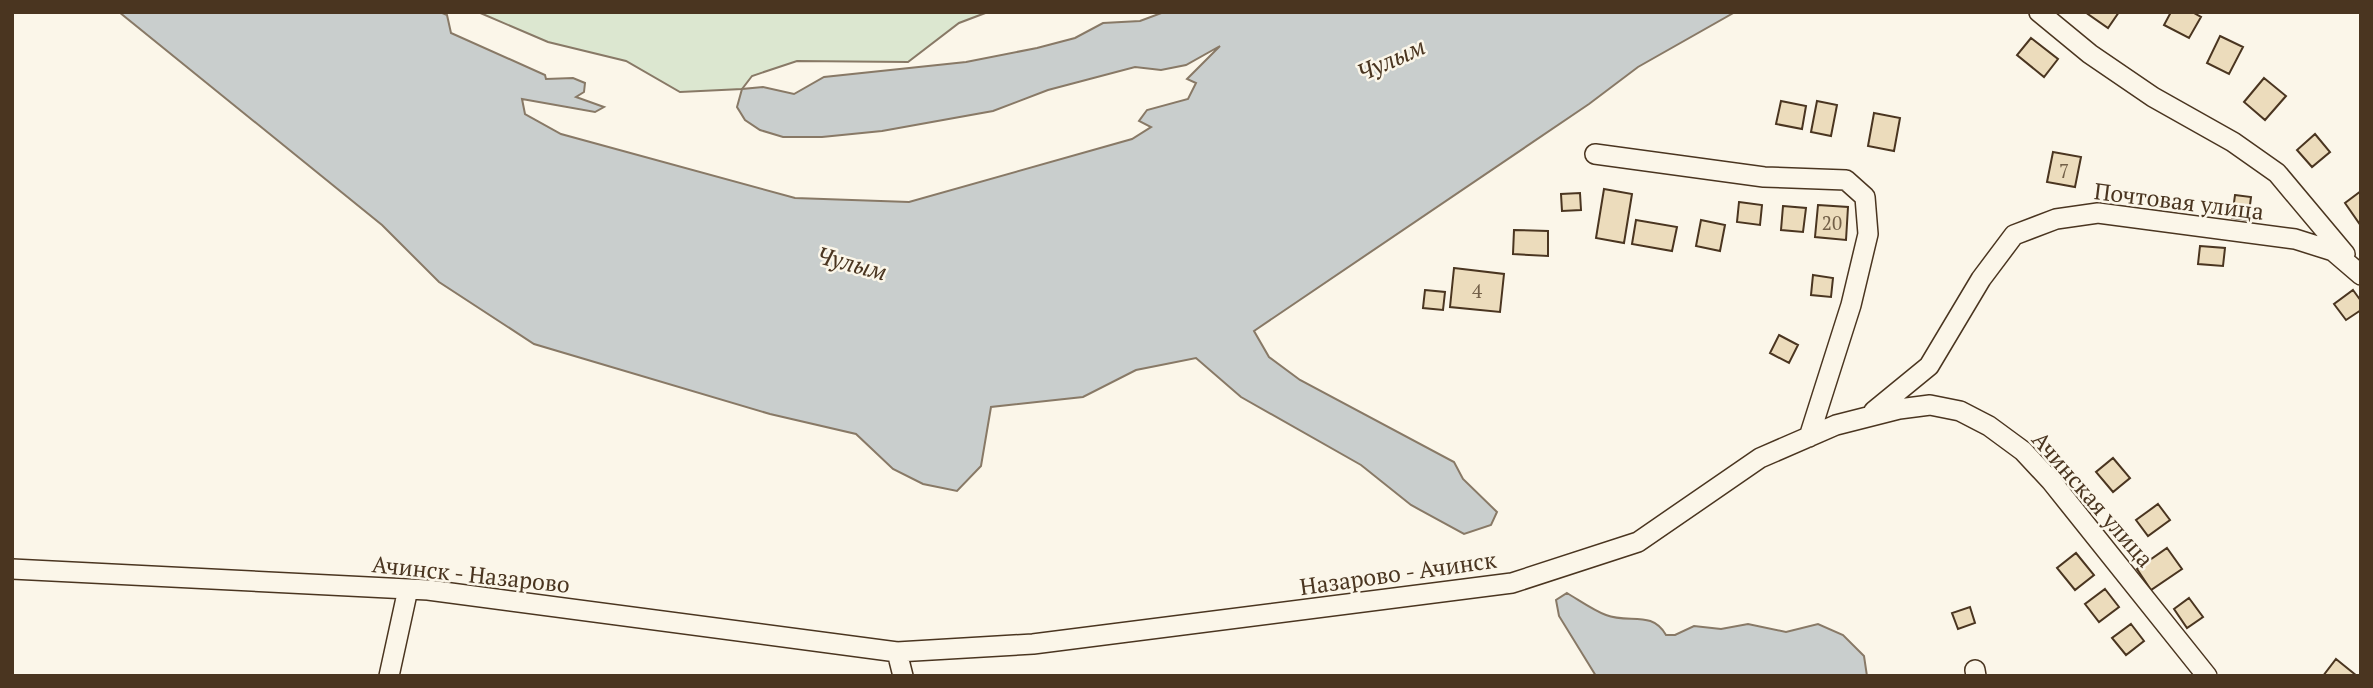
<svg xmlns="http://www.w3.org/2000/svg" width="2373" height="688" font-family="'PT Serif',serif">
  <rect width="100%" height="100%" fill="#fbf6e9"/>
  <path fill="#dce7d0" stroke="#887966" stroke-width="2" d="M478 12H988L959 23 908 62 797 61 752 76 742 89 680 92 626 61 548 42Z"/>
  <path fill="#c9cecd" stroke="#887966" stroke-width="2" d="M119 12H440L447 15 451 33 545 75 546 79 573 78 585 83 584 92 576 97 604 107 595 112 522 99 525 114 561 134 795 198 909 202 1132 139 1151 127 1139 121 1147 110 1188 99 1196 83 1187 79 1220 46 1186 65 1161 70 1135 67 1048 90 993 111 882 131 822 137H783L760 130 745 120 737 107 742 89 763 87 794 94 824 77 966 62 1037 48 1075 38 1103 23 1140 21 1164 12H1735L1638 67 1589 104 1254 331 1269 357 1300 380 1454 462 1463 479 1497 512 1491 525 1464 534 1411 505 1361 465 1241 397 1196 358 1136 370 1083 397 991 407 981 466 957 491 923 484 893 469 856 434 770 414 534 344 439 282 382 225Z
    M1567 593C1579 600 1593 610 1606 615 1629 624 1652 610 1666 635H1675L1694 626 1721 629 1748 624 1786 632 1818 624 1843 635 1864 656 1867 676H1596L1559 616 1556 600Z"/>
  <path fill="#ecdcbc" stroke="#4a3520" stroke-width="2" d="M2085 12H2119L2108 28Z
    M2171 12H2192L2201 17 2189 38 2164 25Z
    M2220 36 2243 47 2229 74 2207 63Z
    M2031 38 2058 59 2044 77 2017 55Z
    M2264 78 2286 96 2265 120 2244 102Z
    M1781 101 1806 106 1802 129 1776 124Z
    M1817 101 1837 105 1831 136 1811 132Z
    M1874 113 1900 118 1894 151 1868 146Z
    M2315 134 2330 152 2312 167 2297 150Z
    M2053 152 2081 157 2075 187 2047 182Z
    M1604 189 1632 194 1624 243 1596 238Z
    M2361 191V226L2345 203Z
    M1580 193 1581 210 1562 211 1561 194Z
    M2235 195 2251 197 2248 220 2232 218Z
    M1739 202 1762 205 1760 225 1737 222Z
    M1818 205 1848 207 1846 240 1815 237Z
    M1783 206 1806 208 1803 232 1781 230Z
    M1636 220 1677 227 1672 251 1632 244Z
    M1701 220 1725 225 1720 251 1696 246Z
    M1514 230 1548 231V256L1513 254Z
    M2200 246 2225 248 2223 266 2198 264Z
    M1454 268 1504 274 1500 312 1450 307Z
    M1813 275 1833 278 1831 297 1811 295Z
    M1425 290 1445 292 1443 310 1423 308Z
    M2353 290 2361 301V310L2346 320 2334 304Z
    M1779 335 1798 345 1789 363 1770 353Z
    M2113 458 2130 478 2113 492 2096 472Z
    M2158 504 2170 520 2148 536 2136 520Z
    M2167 548 2182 569 2151 590 2137 569Z
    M2076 553 2094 575 2075 590 2057 568Z
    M2105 589 2119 607 2099 622 2085 604Z
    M2189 598 2203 617 2187 628 2174 609Z
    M1970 607 1975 623 1958 629 1952 613Z
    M2131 624 2144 641 2126 655 2112 638Z
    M2336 659 2357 676H2323Z"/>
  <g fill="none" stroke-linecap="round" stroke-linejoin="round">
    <g stroke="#4a3520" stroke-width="22">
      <path id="minor" d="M2039 12 2090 54 2153 97 2233 142 2277 173 2345 254
        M1595 154 1764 177 1846 180 1865 197 1868 234 1851 305 1809 437
        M1874 411 1929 366 1981 279 2014 235 2056 219 2098 213 2295 239 2333 251 2361 275
        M12 569 428 590 897 652 903 676
        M897 652 1033 644 1512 583 1638 542 1760 458 1836 425 1899 409 1930 405 1960 411 1989 426 2023 451 2051 481 2207 676
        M1975 670 1976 676
        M389 676 408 589"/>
    </g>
    <use href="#minor" stroke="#fbf6e9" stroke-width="19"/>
  </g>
  <g text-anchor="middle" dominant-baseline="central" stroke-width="5" stroke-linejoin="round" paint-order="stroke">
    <g font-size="19" fill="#725f47">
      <text x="2064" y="170">7</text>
      <text x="1832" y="222">20</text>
      <text x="1477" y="290">4</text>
    </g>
    <g font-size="23" fill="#4a3520" stroke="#fbf6e9">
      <text transform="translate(2179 201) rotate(7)">Почтовая улица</text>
      <text transform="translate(2093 499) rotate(49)">Ачинская улица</text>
      <text transform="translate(1398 573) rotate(-8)">Назарово - Ачинск</text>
      <text transform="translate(471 574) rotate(6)">Ачинск - Назарово</text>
    </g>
    <g font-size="24" font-style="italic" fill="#4a3520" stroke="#fbf6e9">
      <text transform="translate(1391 59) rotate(-24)">Чулым</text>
      <text transform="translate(852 263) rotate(15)">Чулым</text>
    </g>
  </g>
  <rect width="2373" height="688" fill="none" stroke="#4a3520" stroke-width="28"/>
</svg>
